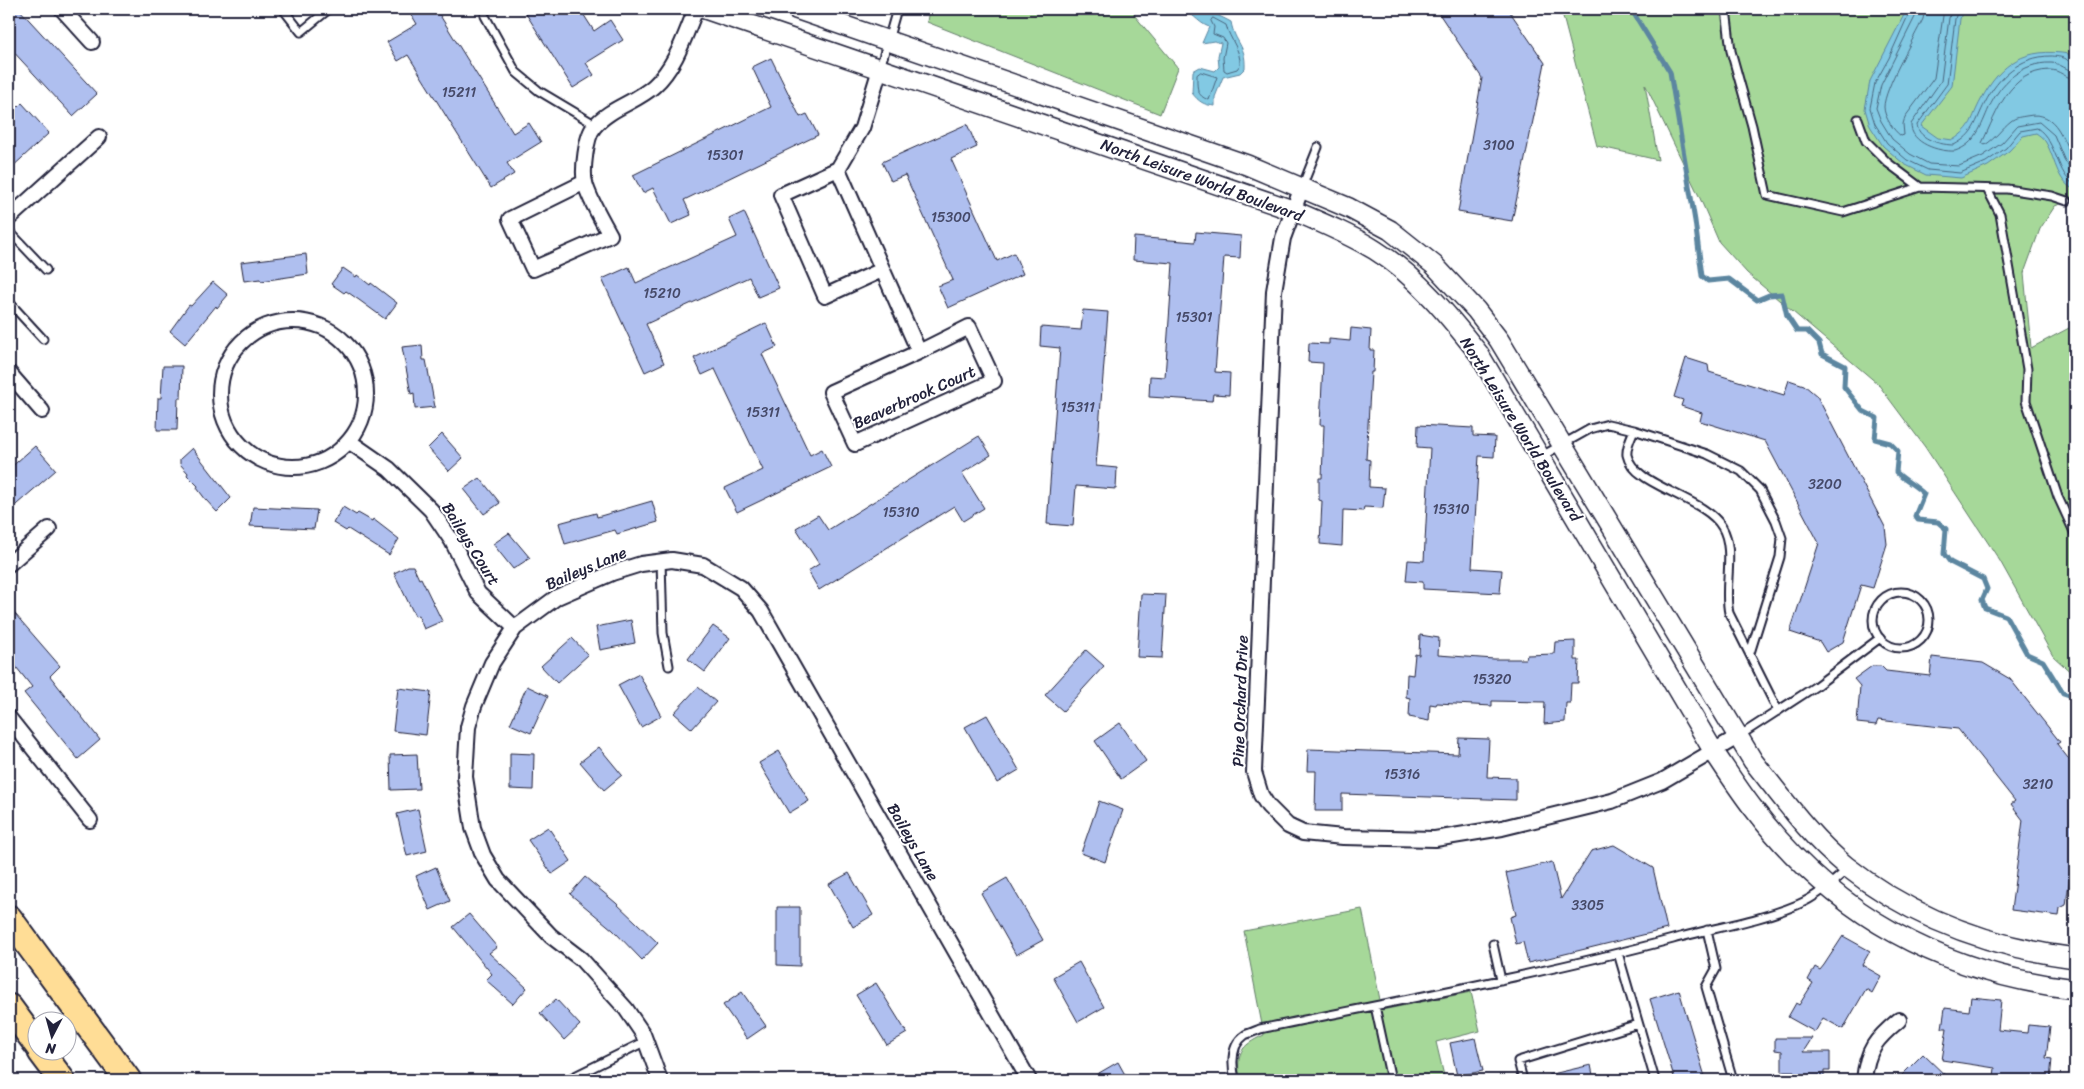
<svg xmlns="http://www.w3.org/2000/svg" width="2084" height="1089" font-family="Sriracha,sans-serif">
  <rect width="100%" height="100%" fill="#fff"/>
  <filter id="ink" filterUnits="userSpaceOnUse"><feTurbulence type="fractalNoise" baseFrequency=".02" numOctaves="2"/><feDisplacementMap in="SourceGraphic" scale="10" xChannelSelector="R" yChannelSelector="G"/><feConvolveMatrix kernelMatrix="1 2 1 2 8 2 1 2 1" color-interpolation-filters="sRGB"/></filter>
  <g filter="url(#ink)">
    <path fill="#a6d899" stroke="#647d6a" d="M929 9H1132L1135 16 1178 68 1160 114 927 22Z
      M1561 9H2075V198L2055 206 2040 229 2024 273 2031 348 2071 327 2075 331V676L2053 656 2000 561 1925 447 1878 384 1747 273 1719 242 1699 196 1645 84 1658 160 1597 146Z
      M1362 909 1382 1010 1471 992 1480 1031 1436 1042 1445 1080H1240C1236 1053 1240 1046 1264 1035L1244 931Z"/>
    <path fill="#82c9e3" stroke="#5c86a0" d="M1178 9C1201 9 1211 11 1231 22 1235 44 1246 44 1245 68L1240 73 1223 77 1215 97V106C1204 105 1199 102 1192 93L1193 71 1200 67 1215 71 1219 67 1218 56 1221 43 1214 41 1202 43 1209 27C1196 22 1193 11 1178 9Z
      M1907 9H1963L1960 19 1952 86 1921 126 1938 138 1953 140C1974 126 1970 120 1981 100 2001 62 2026 47 2069 54L2075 63V190C2056 182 2055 156 2045 141 2043 138 2039 135 2036 133L2023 136 2009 151 1988 166 1961 178 1926 175 1904 164 1883 146 1870 126 1865 109 1870 81Z"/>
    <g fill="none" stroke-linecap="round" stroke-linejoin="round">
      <path stroke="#48657e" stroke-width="1" d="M1911 9 1889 58 1875 83 1870 108 1875 124 1887 143 1907 160 1928 170 1960 173 1986 162 2006 148 2020 131 2037 128C2057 141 2057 176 2075 185
        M1917 9 1916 15 1881 85 1876 108 1881 121 1892 139 1910 154 1929 164 1959 166 1983 156 2002 143 2017 126 2039 122 2054 135 2064 159 2075 177
        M1925 9 1923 19C1914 38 1884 89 1884 107 1884 117 1894 131 1901 136L1904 135 1903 124 1905 117 1934 78 1944 9
        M1952 9 1949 18 1941 81 1911 124C1910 143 1939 152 1955 151 1976 144 1981 126 1989 108 2000 83 2022 62 2051 63 2061 63 2066 71 2075 71
        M1958 9 1955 19 1947 84 1917 125C1919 140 1942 145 1954 145 1975 134 1975 122 1985 103 1998 77 2020 56 2051 56 2054 56 2063 57 2066 59 2070 62 2069 64 2075 65
        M1213 18 1226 25C1230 40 1241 50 1240 65L1237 69 1227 72 1224 70 1223 58 1226 43 1223 38 1213 34 1214 27 1211 21Z
        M1201 72 1217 77 1209 100C1196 96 1197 87 1197 75Z
        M2075 79C2065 78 2060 70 2050 70 2009 71 1997 112 1982 143L1985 145C1996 138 2002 128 2011 121 2016 117 2021 117 2026 116 2059 109 2062 142 2075 163"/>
      <path stroke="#5c86a0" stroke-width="5" d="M1631 9 1670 72 1695 221 1702 276 1708 281 1729 279 1757 300 1769 295 1782 294 1787 316 1797 331H1807L1819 343 1822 354 1845 366 1844 387 1863 411 1877 418 1875 439 1890 443 1898 451 1896 472C1905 481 1915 485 1924 494L1915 516 1918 520 1938 522 1946 529 1944 554 1950 562 1983 579 1987 589 1982 600 1985 608 2006 616 2027 654 2043 661 2063 693 2075 697"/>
    </g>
    <path fill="#afbfef" stroke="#22223b" d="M9 9H19L97 94 73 116 9 47Z
      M408 9H436L513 133 529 123 541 142 507 163 514 174 491 188 408 55 398 61 387 42 417 24Z
      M523 9H580L594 31 610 20 623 40 586 63 594 75 573 88Z
      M1436 9H1508L1545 63 1512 221 1458 212 1482 78Z
      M771 58 800 117 807 114 818 135 684 200 691 215 671 224 653 188 643 193 633 175 771 107 752 67Z
      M22 103 49 133 9 170V116Z
      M967 124 977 147 951 159 997 261 1014 253 1023 274 948 308 938 286 953 280 905 175 891 181 882 162Z
      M744 212 779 288 758 297 749 277 646 324 664 363 645 372 602 279 629 267 636 283 737 237 729 219Z
      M1196 232 1241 236 1240 258 1224 257 1215 372 1230 373 1229 395 1213 394 1212 401 1149 397 1150 376 1165 377 1173 263 1133 260 1134 237 1195 242Z
      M306 254 308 274 261 281 260 279 244 281 241 262Z
      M343 268 356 277 357 275 370 285 371 283 397 303 385 319 359 300 346 291 344 293 331 284Z
      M213 282 228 295 217 308 216 306 185 344 170 331 189 305 191 306Z
      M1083 310 1108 312 1096 466 1117 468 1116 489 1076 486 1073 526 1047 524 1060 348 1040 346 1041 327 1081 330Z
      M766 323 777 347 762 354 810 455 822 449 831 467 737 512 725 488 763 470 715 369 702 375 694 358Z
      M1351 328 1371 330 1370 350H1374L1373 372H1371L1366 459 1370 460 1369 487 1385 488 1383 508 1364 507 1363 511 1343 510 1342 546 1320 544 1322 501 1319 500V478H1322L1324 425H1320L1323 363 1308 362 1309 343 1329 344V339L1350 341Z
      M422 345 423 360H426L435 407 415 409 414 393 411 394 402 347Z
      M1686 358 1708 365 1709 372 1784 395 1789 380 1804 385 1817 396 1885 527 1887 544 1873 588 1861 585 1843 642 1826 652 1820 642 1790 632 1819 543 1765 441 1700 421 1702 413 1681 406 1683 400 1674 397Z
      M163 366H182L181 398H178L177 430H157L158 398H161Z
      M1418 425 1473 428V436L1495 437 1494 457 1479 456 1472 568 1502 570 1500 593 1423 589V582L1406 581 1408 560 1424 561 1430 448 1417 447Z
      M442 434 463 458 449 471 428 448Z
      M979 436 991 455 962 473 984 508 963 521 954 506 819 590 808 571 819 564 796 528 818 515 828 530Z
      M35 446 56 470 9 511V469Z
      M192 448 231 498 217 512 206 500 197 488 198 486 187 475 188 473 180 464V459Z
      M480 478 500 503 484 514 464 489Z
      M652 501 658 522 617 534 615 530 565 544 559 523 596 513 597 517Z
      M253 507 317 510 314 529 250 526Z
      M343 507 356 515 358 513 372 521 373 519 399 539 389 555 348 529 346 531 333 523Z
      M509 533 530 558 513 569 493 544Z
      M408 566H413L419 579 421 578 442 621 424 629 418 615 415 616 394 573Z
      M1141 594 1166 595 1162 658 1137 657Z
      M9 607 60 666 50 676 100 740 78 759 24 693 32 687 9 658Z
      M631 620 635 643 600 650 596 627Z
      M713 626 730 638 705 672 688 659Z
      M1420 635 1439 638 1438 655 1494 659H1526L1527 655 1554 654 1555 642 1575 641V660H1579L1578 683H1571L1570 703H1566L1565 722 1544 724 1545 702 1492 701V706L1437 703 1436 705 1430 704 1429 721 1409 717 1410 698 1406 697 1407 674 1413 675 1415 654 1419 655Z
      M572 638 588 655 557 683 541 666Z
      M1086 650 1104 666 1063 711 1045 695Z
      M1932 657 1983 663 2010 679 2060 742 2057 744 2075 767V838L2066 905 2060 908 2059 916 2011 910 2023 820 2011 804 2015 801 1958 729 1878 720 1876 725 1857 723 1860 686 1854 679 1872 666H1881L1886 671 1930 676Z
      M639 674 661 716 641 727 618 685Z
      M527 686 548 696 531 733 510 724Z
      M698 687 716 702 692 729 674 713Z
      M398 688 431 692 426 735 393 731Z
      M987 715 1019 770 997 783 965 727Z
      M1120 723 1146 761 1121 779 1095 741Z
      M1459 738 1489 739 1487 777 1516 778V800L1342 794V811H1315L1316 771H1307L1308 749 1458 754Z
      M599 747 622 775 604 790 580 762Z
      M779 751 809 801 789 813 759 763Z
      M510 753 534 754 533 790 510 789Z
      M417 754 419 789 391 790 390 755Z
      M1099 801 1123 810 1105 862 1081 853Z
      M418 809 427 851 407 856 397 814Z
      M548 827 571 861 552 874 528 840Z
      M1614 845 1653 868 1667 929 1528 963 1523 942 1516 944 1510 917 1516 915 1506 873 1552 862 1561 899 1591 851Z
      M436 867 450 901 430 910 416 876Z
      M849 873 873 915 853 927 829 884Z
      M585 877 616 903 658 943 642 960 613 930 570 894Z
      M1007 878 1043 940 1016 955 981 893Z
      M777 907H800V966L777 965Z
      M469 914 497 947 489 953 527 988 513 1004 486 980 492 974 453 927Z
      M1843 936 1870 951 1862 965 1881 976 1872 993 1866 989 1843 1029 1823 1018 1815 1032 1788 1017 1796 1003 1799 1005 1813 983 1808 980 1815 967 1820 970 1824 965Z
      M1079 962 1104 1007 1078 1022 1053 977Z
      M876 983 907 1033 887 1045 856 995Z
      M1679 990 1706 1080H1675L1650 999Z
      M742 992 766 1026 747 1039 723 1005Z
      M1971 997 2001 1000 1998 1030 2027 1033 2028 1025 2050 1027 2046 1058 2052 1059 2050 1080H2001V1077H1994L1995 1068 1942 1060 1947 1028H1942L1945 1008 1969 1011Z
      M556 999 580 1025 564 1040 540 1013Z
      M1475 1038 1483 1071 1457 1076 1450 1043Z
      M1775 1038H1812L1803 1052H1830V1071H1824V1080H1794V1071H1782V1051L1775 1050Z
      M1923 1054 1950 1080H1897Z
      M1118 1062 1128 1080H1087Z
      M1591 1065 1594 1080H1549L1548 1075Z"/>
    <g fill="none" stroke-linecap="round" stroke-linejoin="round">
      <g stroke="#22223b" stroke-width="11">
        <path id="lane" d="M283 9 301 32 329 9
          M1726 9 1731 51 1752 126 1767 195 1843 212 1920 187 2007 189 2052 196 2067 201
          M485 16 516 72 539 91 596 125
          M880 68 897 9
          M1858 119 1866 141 1888 163 1920 187
          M1302 187 1318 147
          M1987 189 2000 214 2015 299 2027 369 2026 401 2058 497 2075 534
          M9 231 46 270
          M9 302 43 339
          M1634 430C1631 437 1626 447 1627 455 1633 486 1705 497 1722 527 1736 550 1723 587 1729 613L1778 711
          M1540 457 1590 429 1608 424 1634 430 1707 454 1741 471 1760 490 1776 521 1782 538 1780 557 1750 653
          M661 561 663 633 669 666
          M1873 620a28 28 0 1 1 56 0a28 28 0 1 1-56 0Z
          M1739 736 1816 686 1880 638
          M1707 930 1716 969 1706 987 1733 1080
          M1493 944 1501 980
          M1618 953 1655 1080
          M1375 1006 1391 1080
          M567 1080 646 1041
          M1235 1080C1232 1066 1230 1045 1245 1035 1249 1033 1256 1031 1260 1029 1398 1001 1537 975 1673 939 1713 928 1759 921 1797 905 1817 897 1833 882 1849 868
          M1523 1080 1518 1061 1638 1024"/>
      </g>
      <g stroke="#22223b" stroke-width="18">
        <path id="street" d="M62 9 92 42
          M880 69 862 128 838 169 919 352 831 392 855 444 994 381 969 327 919 352
          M838 169 781 195 825 296 882 270
          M585 182 510 219 533 269 610 235C602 220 589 199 585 183 582 171 586 136 594 127 609 108 637 102 654 86 676 66 685 35 696 9
          M1302 187 1283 238 1274 291 1254 772 1261 795 1268 806 1288 826 1303 833 1343 837 1435 839 1502 828 1612 801 1662 781 1739 736
          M9 218 99 137
          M220 394a73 73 0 1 1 146 0a73 73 0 1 1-146 0Z
          M9 373 42 411
          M350 442 389 469 431 510 452 541 478 593 515 628
          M9 564 49 529
          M9 718 90 820
          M660 1080 643 1034 626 1009 581 959 551 936 498 880 483 855 473 828 465 777 468 727 474 706 492 663 515 628 557 597 612 573 641 564 672 560 703 565 741 588 761 611 1029 1080
          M1864 1080C1867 1049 1876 1039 1899 1020"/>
      </g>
      <g stroke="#22223b" stroke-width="22">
        <path id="secondary" d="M705 9 1292 210C1320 222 1349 234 1375 250 1417 276 1449 316 1479 354L1714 752C1727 771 1739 790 1753 808 1835 916 1942 973 2075 989
          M796 9 1247 165 1349 208 1390 230 1434 265 1476 310 1499 340 1753 761C1782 797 1810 837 1846 866 1913 919 1991 947 2075 958"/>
      </g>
      <g stroke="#22223b" stroke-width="29">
        <path id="highway" d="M9 918 128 1080
          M9 1007 38 1046
          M41 1052 62 1080"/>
      </g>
      <use href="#lane" stroke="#fff" stroke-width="7"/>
      <use href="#street" stroke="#fff" stroke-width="14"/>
      <use href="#secondary" stroke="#fff" stroke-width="19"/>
      <use href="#highway" stroke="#ffdd96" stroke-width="25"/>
    </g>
  </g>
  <g text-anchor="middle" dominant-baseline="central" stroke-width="4" stroke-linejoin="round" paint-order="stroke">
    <g font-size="14" fill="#454968">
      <text x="459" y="92">15211</text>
      <text x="1499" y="145">3100</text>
      <text x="725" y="155">15301</text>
      <text x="951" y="217">15300</text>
      <text x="662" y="293">15210</text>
      <text x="1194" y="317">15301</text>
      <text x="1078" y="407">15311</text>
      <text x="763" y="412">15311</text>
      <text x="1825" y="484">3200</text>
      <text x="1451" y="509">15310</text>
      <text x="901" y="512">15310</text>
      <text x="1492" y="679">15320</text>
      <text x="1402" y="774">15316</text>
      <text x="2038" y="784">3210</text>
      <text x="1588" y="905">3305</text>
    </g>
    <g font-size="16" fill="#22223b" stroke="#fff">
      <text transform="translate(1202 180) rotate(20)">North Leisure World Boulevard</text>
      <text transform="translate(914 397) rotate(-24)">Beaverbrook Court</text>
      <text transform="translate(1521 429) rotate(58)">North Leisure World Boulevard</text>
      <text transform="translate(471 544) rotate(58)">Baileys Court</text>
      <text transform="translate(586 568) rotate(-23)">Baileys Lane</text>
      <text transform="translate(1240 701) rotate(-88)">Pine Orchard Drive</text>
      <text transform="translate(913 842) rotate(60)">Baileys Lane</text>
    </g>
  </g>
  <rect width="2084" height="1089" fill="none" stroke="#fff" stroke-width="30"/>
  <rect x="15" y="15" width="2054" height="1059" fill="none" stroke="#22223b" stroke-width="2" filter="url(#ink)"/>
  <g transform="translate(52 1036) rotate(186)"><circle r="24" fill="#ffffff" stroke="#a7a7b1"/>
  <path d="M0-4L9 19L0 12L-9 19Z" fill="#22223b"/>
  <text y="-8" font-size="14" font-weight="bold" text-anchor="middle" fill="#22223b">N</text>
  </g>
</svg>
